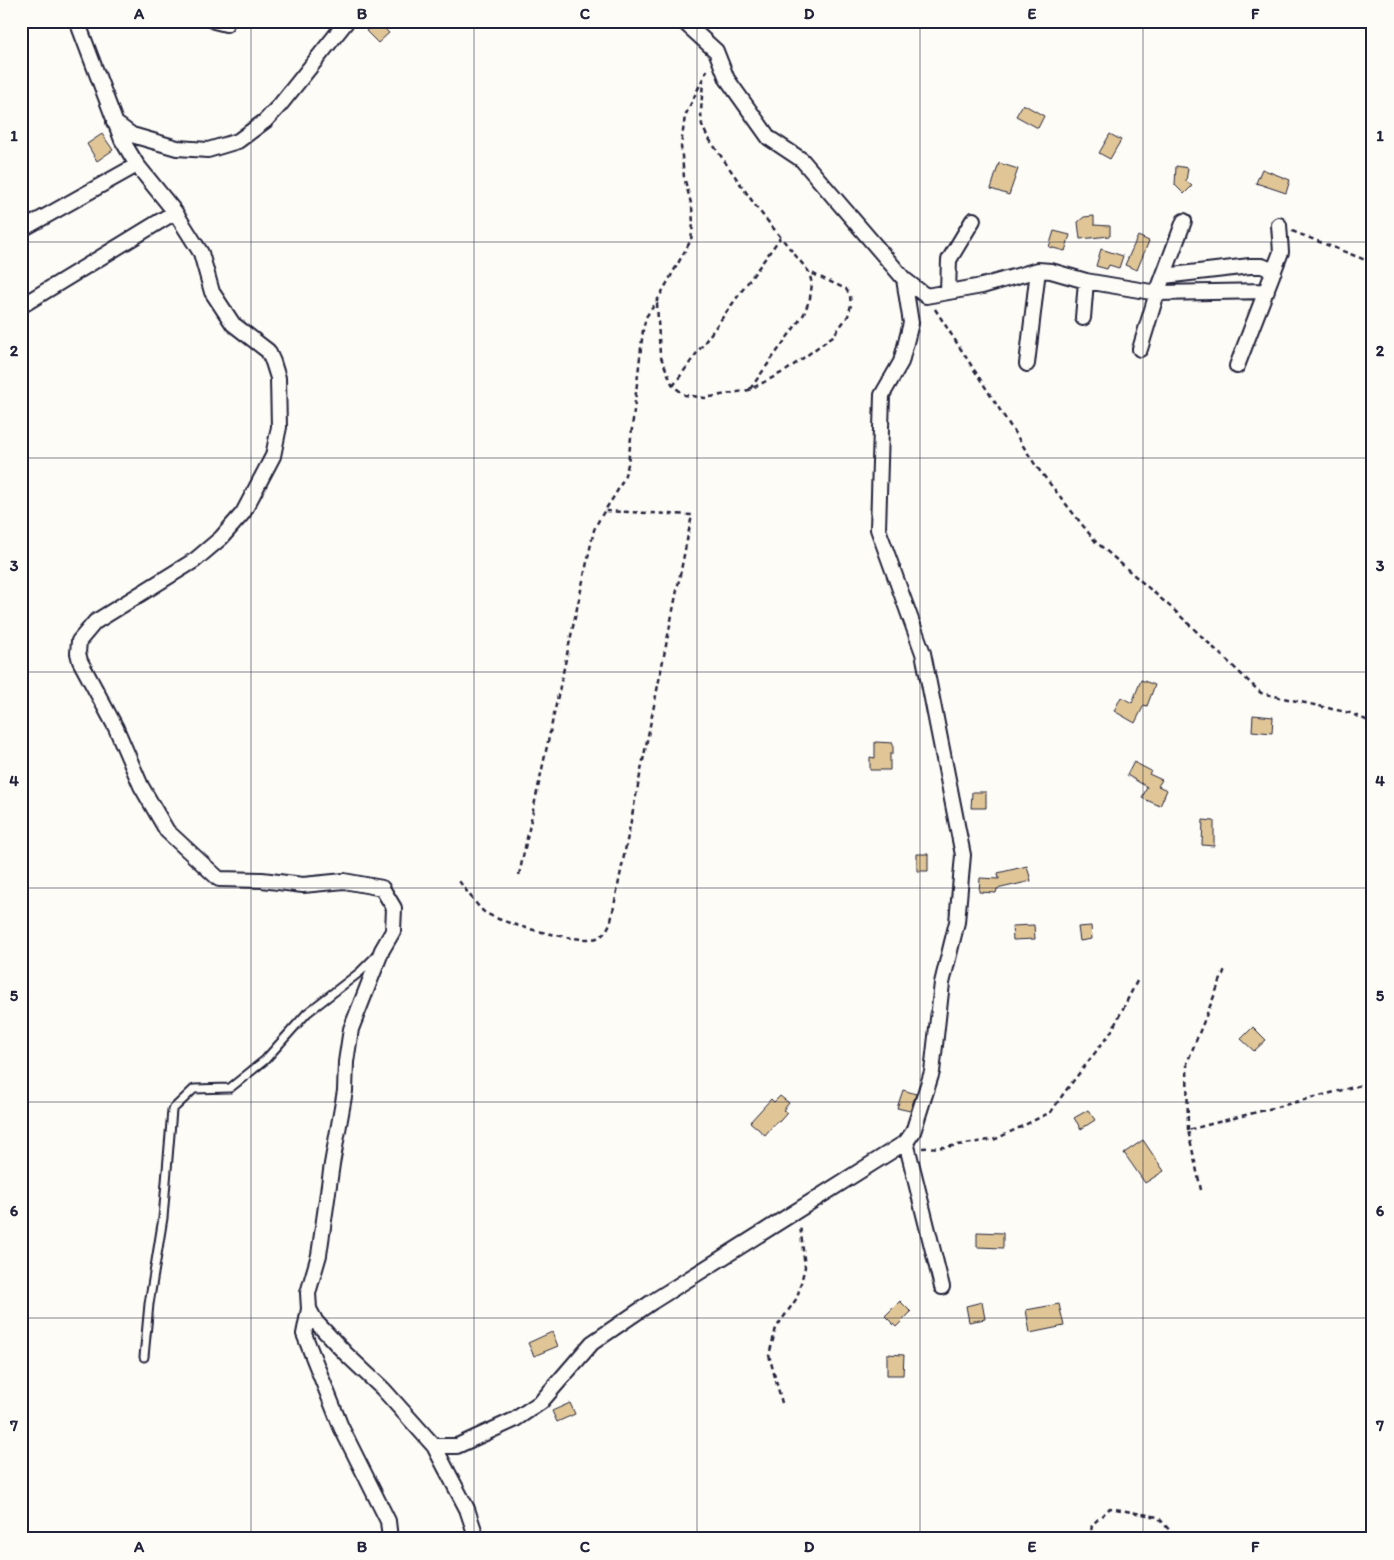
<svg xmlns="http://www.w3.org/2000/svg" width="1394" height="1560" font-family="Itim,sans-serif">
  <rect width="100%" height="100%" fill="#fdfcf7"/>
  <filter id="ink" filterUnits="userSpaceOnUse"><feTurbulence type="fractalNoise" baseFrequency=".02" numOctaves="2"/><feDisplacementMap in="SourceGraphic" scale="10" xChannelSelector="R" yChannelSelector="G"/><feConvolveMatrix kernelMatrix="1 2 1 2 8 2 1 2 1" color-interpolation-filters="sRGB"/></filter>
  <g filter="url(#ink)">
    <path fill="#e0c696" stroke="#22223b" d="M377 21 389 33 378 43 366 31Z
      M1023 104 1044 116 1038 128 1016 116Z
      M102 134 113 150 97 161 87 144Z
      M1110 134 1121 140 1110 159 1099 153Z
      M999 163 1018 169 1009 195 991 189Z
      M1176 166 1188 168 1186 181 1192 186 1184 194 1175 185Z
      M1262 169 1290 180 1286 193 1256 183Z
      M1094 216V225L1110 226V236L1080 239 1078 222 1084 217Z
      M1054 231 1070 235 1065 251 1049 247Z
      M1138 236 1149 241 1137 270 1125 265Z
      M1101 249 1123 256 1119 268 1109 265 1107 269 1096 266Z
      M1141 680 1155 685 1147 706 1144 705 1135 723 1114 711 1121 697 1132 703Z
      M1253 715 1273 717 1272 733 1252 731Z
      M875 742 893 743V754H890V770H870V757L875 758Z
      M1134 762 1151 771 1149 774 1162 780 1158 786 1167 790 1160 806 1142 798 1147 787 1127 775Z
      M972 792H986V808H971Z
      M1203 820 1214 821V846L1202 845Z
      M917 854H928V871H917Z
      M1027 866 1031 881 997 889 996 893 979 892 980 878 999 879 998 873Z
      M1034 925 1035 939 1013 940 1012 926Z
      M1091 926 1092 939 1080 941 1078 927Z
      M1253 1027 1266 1040 1254 1051 1241 1039Z
      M903 1090 916 1094 910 1111 897 1108Z
      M780 1096 789 1103 783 1110 787 1113 779 1122 777 1121 765 1135 750 1122 771 1099 774 1102Z
      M1088 1110 1095 1120 1081 1129 1074 1118Z
      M1143 1140 1164 1171 1145 1183 1124 1153Z
      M977 1232 1003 1233V1248L977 1247Z
      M900 1301 911 1312 896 1327 885 1316Z
      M982 1302 985 1319 969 1322 966 1306Z
      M1059 1304 1064 1326 1030 1333 1026 1310Z
      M552 1332 558 1346 534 1356 528 1343Z
      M887 1354 904 1355 903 1375H887Z
      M570 1403 575 1414 557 1422 552 1411Z"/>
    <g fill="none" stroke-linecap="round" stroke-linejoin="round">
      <g stroke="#22223b" stroke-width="11">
        <path id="lane" d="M144 1357 149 1304 163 1218 172 1110 194 1089 230 1088 265 1060 307 1013 360 972 377 955"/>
      </g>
      <g stroke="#22223b" stroke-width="18">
        <path id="street" d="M77 21 122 140 137 165 175 212 201 253 212 292 233 324 268 351 273 362 278 378 279 427 273 456 243 513 221 538 195 560 95 622 79 641 78 653 80 661 116 728 141 786 167 831 219 879 262 880 303 885 344 881 382 888 394 908 393 931 382 950 351 1029 346 1062 345 1091 332 1164 319 1255 308 1293 309 1309 304 1334 341 1427 388 1521 390 1539
          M214 21 226 24
          M683 21 716 51 727 79 769 138 802 160 904 279 926 296 982 286 1038 270 1051 271 1086 281 1157 293 1267 291
          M114 122 132 135 177 148 208 150 238 141 265 121 280 105 347 21
          M21 230 137 165
          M1164 276 1250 266H1262L1274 271
          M948 292 949 260 973 220
          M21 306 175 212
          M1083 318 1086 281
          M1140 349 1157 293 1184 221
          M1027 364 1038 270
          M1237 366 1281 252 1279 225
          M906 1142 942 1287
          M309 1309 316 1322 346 1354 383 1389 434 1446 467 1509 477 1539
          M434 1446H457L514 1420 541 1402 592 1343 652 1302 906 1142 913 1132 932 1072 942 983 957 922 963 855 923 653 878 529 882 395 901 362 911 323 904 279"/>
      </g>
      <path stroke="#22223b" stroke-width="2.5" stroke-dasharray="5 4" stroke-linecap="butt" d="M1292 231 1373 263
        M657 303 660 355 673 386 685 395 705 398 749 390 787 370 833 336 848 316 851 305 850 296 846 289 809 272 757 208 707 136 702 125 701 113 703 79
        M935 309 1036 466 1095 541 1174 610 1261 693 1350 713 1373 723
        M673 386 780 238
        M750 389 804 314 810 298 812 284 809 272
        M519 875 594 530C605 505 622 492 628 464L643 330 646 317 657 301 691 240 693 224 692 207 684 177 681 146 685 116 708 68
        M459 881C467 891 474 902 483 911 497 923 580 944 597 938 605 935 608 928 611 921L692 515 605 511
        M1188 1130 1187 1063 1225 969
        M922 1148 946 1147 996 1139 1051 1112 1064 1093 1111 1032 1137 981
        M1201 1190 1188 1130 1373 1082
        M782 1403 769 1355 776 1328 797 1298 805 1267 800 1225
        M1090 1539 1092 1525 1110 1508 1158 1517 1177 1539"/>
      <use href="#lane" stroke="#fdfcf7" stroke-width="7"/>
      <use href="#street" stroke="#fdfcf7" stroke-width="14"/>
    </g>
  </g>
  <path fill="none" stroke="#22223b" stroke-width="1" stroke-opacity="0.55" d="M251 21V1539M474 21V1539M697 21V1539M920 21V1539M1143 21V1539M21 242H1373M21 458H1373M21 672H1373M21 888H1373M21 1102H1373M21 1318H1373"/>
  <rect width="1394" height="1560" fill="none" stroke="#fdfcf7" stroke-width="55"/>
  <rect x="28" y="28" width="1338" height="1504" fill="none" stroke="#22223b" stroke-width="2"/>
  <g font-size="16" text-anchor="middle" font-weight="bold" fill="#22223b">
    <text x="139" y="19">A</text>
    <text x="362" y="19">B</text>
    <text x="585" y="19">C</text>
    <text x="809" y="19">D</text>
    <text x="1032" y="19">E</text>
    <text x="1255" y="19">F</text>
    <text x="14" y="141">1</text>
    <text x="1380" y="141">1</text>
    <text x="14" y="356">2</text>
    <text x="1380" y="356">2</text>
    <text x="14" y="571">3</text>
    <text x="1380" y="571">3</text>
    <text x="14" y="786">4</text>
    <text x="1380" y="786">4</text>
    <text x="14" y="1001">5</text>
    <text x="1380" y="1001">5</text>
    <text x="14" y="1216">6</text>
    <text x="1380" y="1216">6</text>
    <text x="14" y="1431">7</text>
    <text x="1380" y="1431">7</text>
    <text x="139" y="1552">A</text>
    <text x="362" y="1552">B</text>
    <text x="585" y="1552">C</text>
    <text x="809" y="1552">D</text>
    <text x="1032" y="1552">E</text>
    <text x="1255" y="1552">F</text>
  </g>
</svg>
